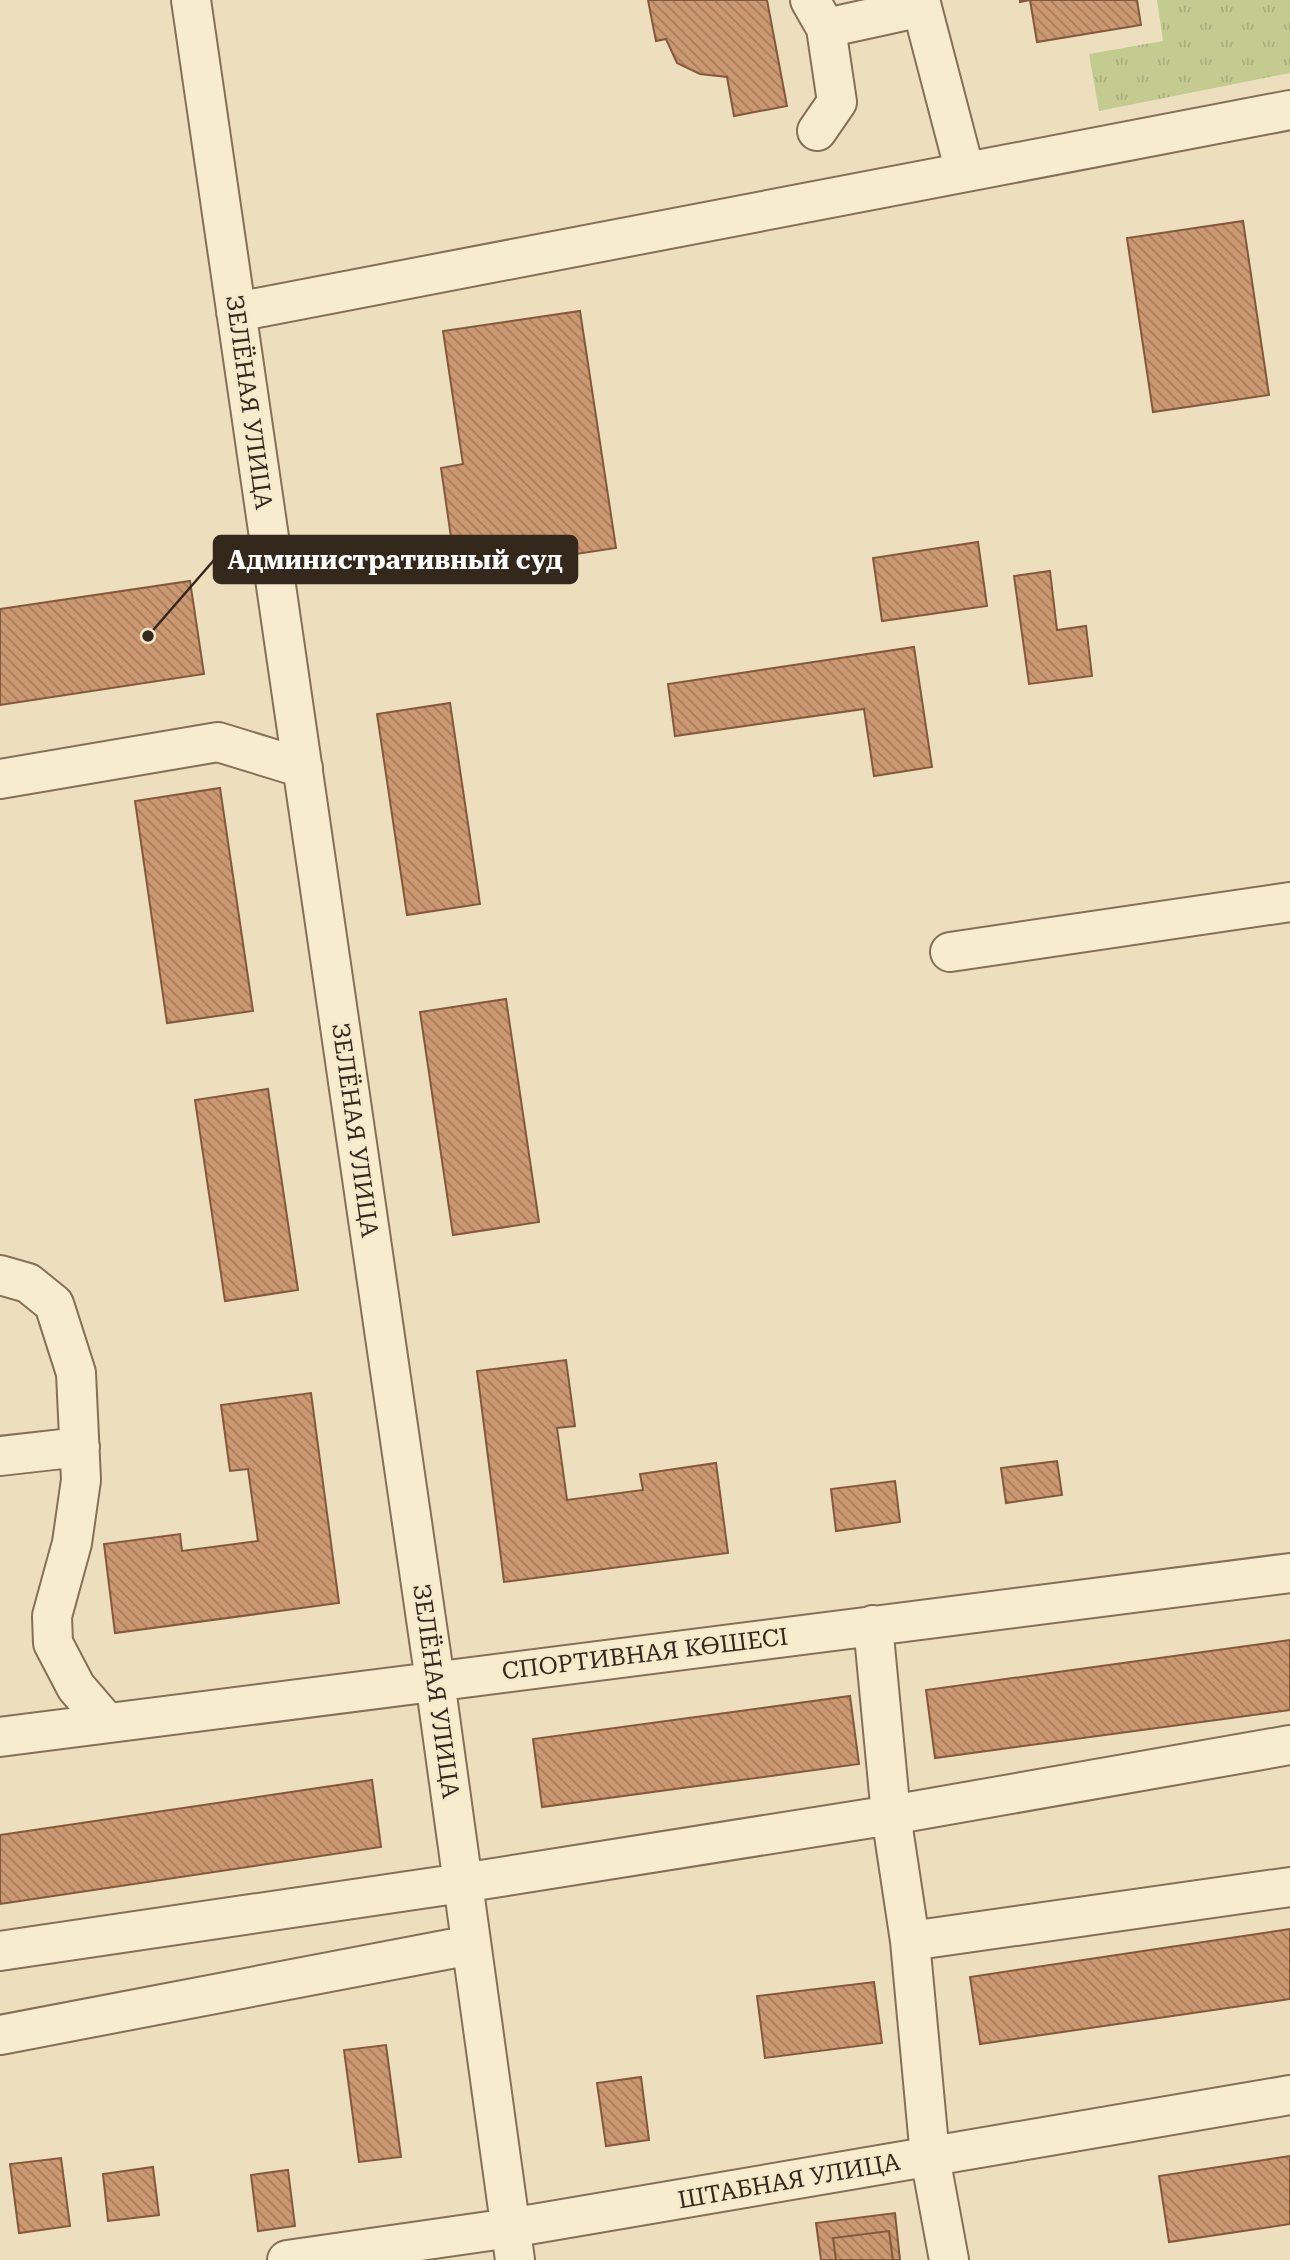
<svg xmlns="http://www.w3.org/2000/svg" width="1290" height="2260" font-family="'Roboto Serif',serif">
  <defs>
    <pattern id="grass-tufts" width="24" height="20" patternUnits="userSpaceOnUse" patternTransform="scale(1.75)"><rect width="24" height="20" fill="#c3cb91"/><path d="M3 7l-1-3M5 7V3M7 7l1-3M15 17l-1-3M17 17v-4M19 17l1-3" fill="none" stroke="#a8ae7c"/></pattern>
    <pattern id="building-back-hatch" width="6" height="6" patternUnits="userSpaceOnUse" patternTransform="scale(1.75)"><rect width="6" height="6" fill="#cb9872"/><path d="M-1 5l2 2M0 0l6 6M5-1l2 2" fill="none" stroke="#a67c5d"/></pattern>
  </defs>
  <rect width="100%" height="100%" fill="#eddfbd"/>
  <path fill="url(#grass-tufts)" d="M1157 0H1290V73L1099 111 1089 54 1163 41Z"/>
  <path fill="url(#building-back-hatch)" stroke="#83593c" stroke-width="2" d="M648 0H767L787 106 734 116 727 77 700 74 677 63 666 39 656 41Z
    M1020 0H1137L1141 25 1037 42 1030 0 1020 2Z
    M1243 221 1269 395 1153 412 1127 238Z
    M580 311 616 548 456 572 441 468 463 464 443 331Z
    M978 542 987 606 882 621 873 558Z
    M1050 571 1057 630 1086 626 1092 676 1029 684 1014 576Z
    M190 581 204 674 0 705V609Z
    M914 647 932 767 874 776 864 709 675 736 668 684Z
    M450 703 480 904 407 915 377 714Z
    M220 788 253 1011 167 1023 135 801Z
    M506 999 539 1222 453 1235 420 1012Z
    M268 1089 298 1290 225 1301 195 1100Z
    M566 1360 575 1426 557 1428 567 1500 643 1490 640 1474 716 1463 728 1553 504 1582 477 1371Z
    M311 1393 339 1603 115 1633 104 1544 180 1534 182 1551 258 1541 248 1469 230 1471 221 1405Z
    M1057 1461 1062 1495 1006 1503 1001 1468Z
    M895 1481 900 1522 836 1531 831 1489Z
    M1290 1640V1710L935 1758 926 1690Z
    M850 1696 859 1764 542 1807 533 1739Z
    M372 1780 381 1847 0 1904V1835Z
    M1290 1929V1999L980 2044 970 1977Z
    M874 1982 882 2043 765 2058 757 1996Z
    M386 2045 401 2157 359 2162 344 2050Z
    M641 2077 649 2140 606 2146 597 2083Z
    M1290 2156V2224L1169 2242 1159 2176Z
    M61 2158 70 2226 19 2233 10 2164Z
    M153 2167 159 2215 108 2221 103 2174Z
    M288 2170 295 2226 258 2231 251 2175Z
    M895 2213 900 2260H821L816 2223Z
    M889 2231 893 2260H836L833 2238Z"/>
  <g fill="none" stroke-linecap="round" stroke-linejoin="round">
    <g stroke="#856f56" stroke-width="42">
      <path id="minor" d="M191 0 435 1681 515 2260
        M810 0 826 28 837 102 817 131
        M920 0 965 172
        M826 28 922 7
        M236 312 1290 110
        M0 779 218 742 303 768
        M950 952 1290 902
        M0 1275 28 1283 54 1304 76 1373 81 1480 72 1543 52 1616 53 1643 76 1687 107 1723
        M0 1456 80 1447
        M873 1625 891 1815 910 1941 930 2157 949 2260
        M0 1737 1290 1573
        M910 1941 1290 1887
        M0 1951 462 1883 891 1815 1290 1745
        M0 2035 471 1945
        M287 2260 510 2228 1290 2095"/>
    </g>
    <use href="#minor" stroke="#f8eccf" stroke-width="38"/>
  </g>
  <g text-anchor="middle" dominant-baseline="central" stroke-width="5" stroke-linejoin="round" paint-order="stroke">
    <g font-size="24" fill="#34271b" stroke="#f5e9cc">
      <text transform="translate(249 402) rotate(82)">ЗЕЛЁНАЯ УЛИЦА</text>
      <text transform="translate(355 1130) rotate(82)">ЗЕЛЁНАЯ УЛИЦА</text>
      <text transform="translate(645 1654) rotate(-7)">СПОРТИВНАЯ КӨШЕСІ</text>
      <text transform="translate(436 1691) rotate(82)">ЗЕЛЁНАЯ УЛИЦА</text>
      <text transform="translate(789 2181) rotate(-10)">ШТАБНАЯ УЛИЦА</text>
    </g>
  </g>
  <path fill="none" stroke="#34271b" stroke-width="2.5" d="M148 636L214 560"/>
  <circle fill="#34271b" stroke="#f5e9cc" stroke-width="2.5" cx="148" cy="636" r="7"/>
  <rect fill="#34271b" stroke="#34271b" stroke-width="2.5" x="214" y="536" width="363" height="47" rx="7"/>
  <g font-size="26" text-anchor="middle" font-weight="bold" fill="#fff">
    <text x="395" y="569">Административный суд</text>
  </g>
</svg>
